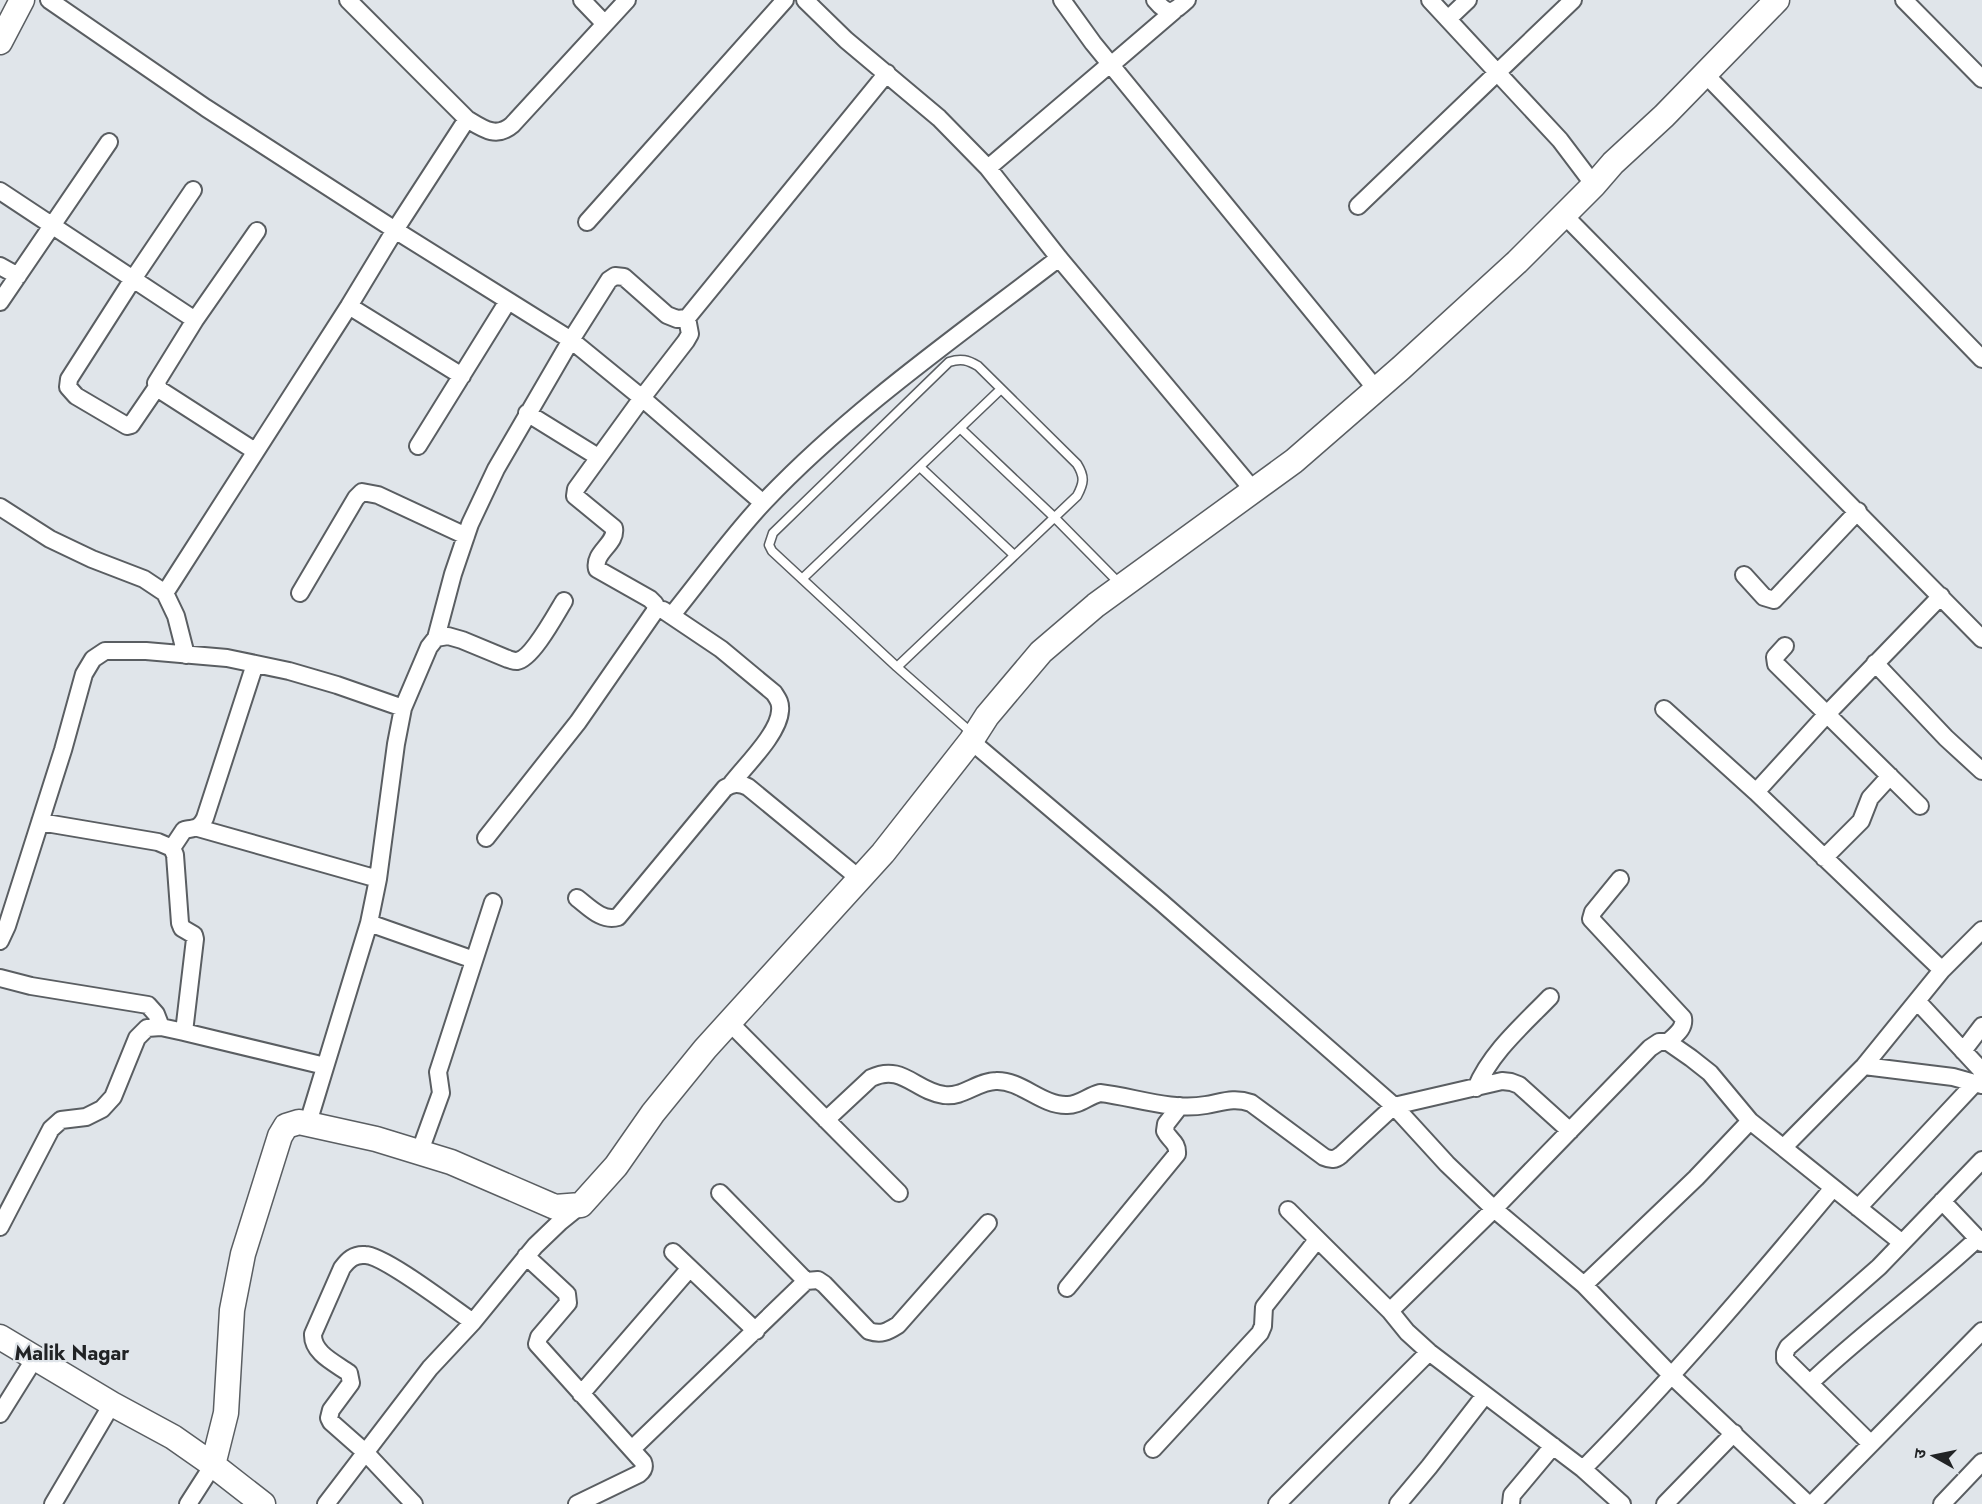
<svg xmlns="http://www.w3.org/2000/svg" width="1982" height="1504" font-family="Jost,'Noto Sans Devanagari',sans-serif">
  <rect width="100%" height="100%" fill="#e0e5ea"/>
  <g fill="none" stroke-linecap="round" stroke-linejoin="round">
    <g stroke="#5a5e62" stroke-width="11">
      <path id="lane" d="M960 428 1054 517 1121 585
        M920 467 1014 555
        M802 579 1001 389
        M897 667 1077 496C1084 483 1085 477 1077 464L978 366C968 360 961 358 949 362L773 533 769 545 772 551 897 667 974 735"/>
    </g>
    <g stroke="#5a5e62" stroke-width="20">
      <path id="street" d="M49 0 206 108 395 230 571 340 642 398 763 503
        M348 0 467 119C482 128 496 139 512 125L627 0
        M582 0 605 24
        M805 0 846 40 939 118 988 168 1059 258 1254 491
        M1062 0 1093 43 1376 389
        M1155 0C1168 16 1173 13 1187 0
        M1430 0 1560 140 1594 185
        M1904 0 1982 79
        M1448 19 1468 0
        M1111 65 1174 11
        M1704 73 1982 359
        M988 168 1110 64
        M0 191 195 320
        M1358 206 1573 0
        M1564 215 1982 639
        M587 222 785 0
        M0 266 18 276
        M0 302 109 142
        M349 306 462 376
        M157 387 131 425 127 426 76 396 68 387 69 379 133 279 193 190
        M527 413 598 457
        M418 446 508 301
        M255 451 160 390 156 383 195 320 257 231
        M0 507 50 539 92 559 144 579 165 593 176 616 186 655
        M1744 575 1764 597 1774 600 1858 511
        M165 593 349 306 395 230 467 119
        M300 593 356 498 362 492 378 495 466 536
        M663 610 721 649 774 693C778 699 781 703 780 711 779 733 746 765 732 783
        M672 615C702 578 731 537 764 502 851 410 959 335 1059 258
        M436 638 453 574 470 524 496 469 571 340 609 280 615 276 624 277 667 315 677 319 687 318 887 73
        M1785 646 1775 657 1776 664 1920 806
        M1875 663 1946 738 1982 771
        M1664 709 1756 792 1942 970
        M971 741 1161 902 1394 1106 1447 1164 1494 1209 1584 1285 1672 1376 1808 1504
        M1756 792 1827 714 1941 596
        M40 822 158 842 172 848 175 855 180 923 182 928 194 935 195 939 184 1032
        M198 828 378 879
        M486 838 578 722 655 611V604L650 599 597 569C593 552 617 544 614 528L575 496 576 489 642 398 686 341 690 334 687 318
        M172 848 184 830C194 828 200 829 205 818L255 664
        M1824 858 1861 821 1870 798 1890 776
        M1620 879 1593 912 1591 919 1683 1018C1685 1029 1675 1035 1668 1042
        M577 898C589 907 602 922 618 917L725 788C733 783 739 783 748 787L860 879
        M369 923 474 960
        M0 941 7 926 63 750 84 674 93 659 105 651H146L227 658 289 671 337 685 403 708
        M0 978 31 986 148 1005 156 1014 161 1027
        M1918 1002 1982 1071
        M729 1022 899 1193
        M1963 1051 1982 1026
        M1864 1066 1953 1077 1982 1085
        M1476 1088C1491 1052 1523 1025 1550 997
        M826 1120 871 1078C902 1063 915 1091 944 1095 962 1098 978 1081 996 1081 1021 1080 1041 1105 1066 1105 1078 1106 1088 1096 1100 1093 1135 1097 1170 1111 1206 1105 1223 1102 1234 1097 1251 1103L1324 1157C1331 1160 1335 1160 1341 1155L1394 1106 1502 1081 1511 1082 1519 1085 1570 1131
        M308 1123 369 923 378 879 396 744 403 708 429 647 436 638 448 636 462 640 508 659C511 660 514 661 517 661 532 659 556 614 564 601
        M1784 1147 1864 1066 1942 970 1982 930
        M420 1151 441 1093 438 1072 493 902
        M720 1193 806 1281
        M1942 1201 1982 1243
        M1858 1208 1975 1083
        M1288 1210 1390 1311 1407 1332 1429 1352 1583 1469 1622 1504
        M0 1227 51 1129 61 1120 86 1117 102 1109 113 1097 137 1038 147 1028 161 1027 184 1032 325 1066
        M673 1252 756 1331
        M526 1256 567 1294 568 1303 539 1337 537 1344 643 1462C645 1467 644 1470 639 1474L577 1504
        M1584 1285 1696 1178 1750 1121
        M1067 1288 1177 1154C1178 1142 1169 1140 1165 1131L1166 1124 1180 1106
        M1390 1311 1494 1209 1650 1048 1659 1042H1668L1691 1058 1710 1073 1750 1121 1901 1242
        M1810 1383C1863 1332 1924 1289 1978 1238
        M581 1394 690 1268
        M0 1414 35 1358
        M1871 1444 1785 1359V1353L1788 1347 1879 1267 1982 1160
        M632 1449 806 1281 818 1280 824 1284 869 1331C881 1335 887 1332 898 1325L988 1223
        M1153 1449 1260 1333 1263 1326 1264 1307 1317 1240
        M1583 1469C1671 1380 1752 1285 1833 1188
        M53 1504 112 1404
        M188 1504 213 1465
        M326 1504 430 1368 473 1322 535 1246 560 1222 581 1205
        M414 1504 365 1452 331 1422 329 1418 331 1410 351 1383 349 1373C335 1363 312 1353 313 1334L342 1268C348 1260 354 1254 365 1255 384 1255 454 1309 473 1322
        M1277 1504 1429 1352
        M1398 1504 1429 1467 1485 1395
        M1511 1504 1512 1495 1553 1446
        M1665 1504 1734 1433
        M1812 1504 1982 1331
        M1942 1504 1982 1462"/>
    </g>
    <g stroke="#5a5e62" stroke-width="27">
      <path id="secondary" d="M0 42 22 0
        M0 1337 112 1404 173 1437 213 1465 263 1504
        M213 1465 226 1413 232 1310 243 1254 280 1136 286 1126 299 1122 376 1139 451 1162 555 1207 581 1205 616 1166 653 1113 705 1049 883 853 971 741 987 716 1041 652 1096 605 1294 461 1401 368 1517 262 1594 185 1613 163 1664 116 1777 0"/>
    </g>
    <use href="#lane" stroke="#fff" stroke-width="8"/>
    <use href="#street" stroke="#fff" stroke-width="16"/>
    <use href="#secondary" stroke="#fff" stroke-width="24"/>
  </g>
  <g text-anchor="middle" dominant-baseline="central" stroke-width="4.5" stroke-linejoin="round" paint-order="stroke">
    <g font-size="20" font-weight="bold" fill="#212325" stroke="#e0e5ea">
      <text x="72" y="1353">Malik Nagar</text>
    </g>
  </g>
  <g transform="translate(1934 1456) rotate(279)" stroke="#e0e5ea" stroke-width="4.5" paint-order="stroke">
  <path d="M0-4.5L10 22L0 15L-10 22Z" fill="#212325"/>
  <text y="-9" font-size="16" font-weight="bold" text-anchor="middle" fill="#212325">उ</text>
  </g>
</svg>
